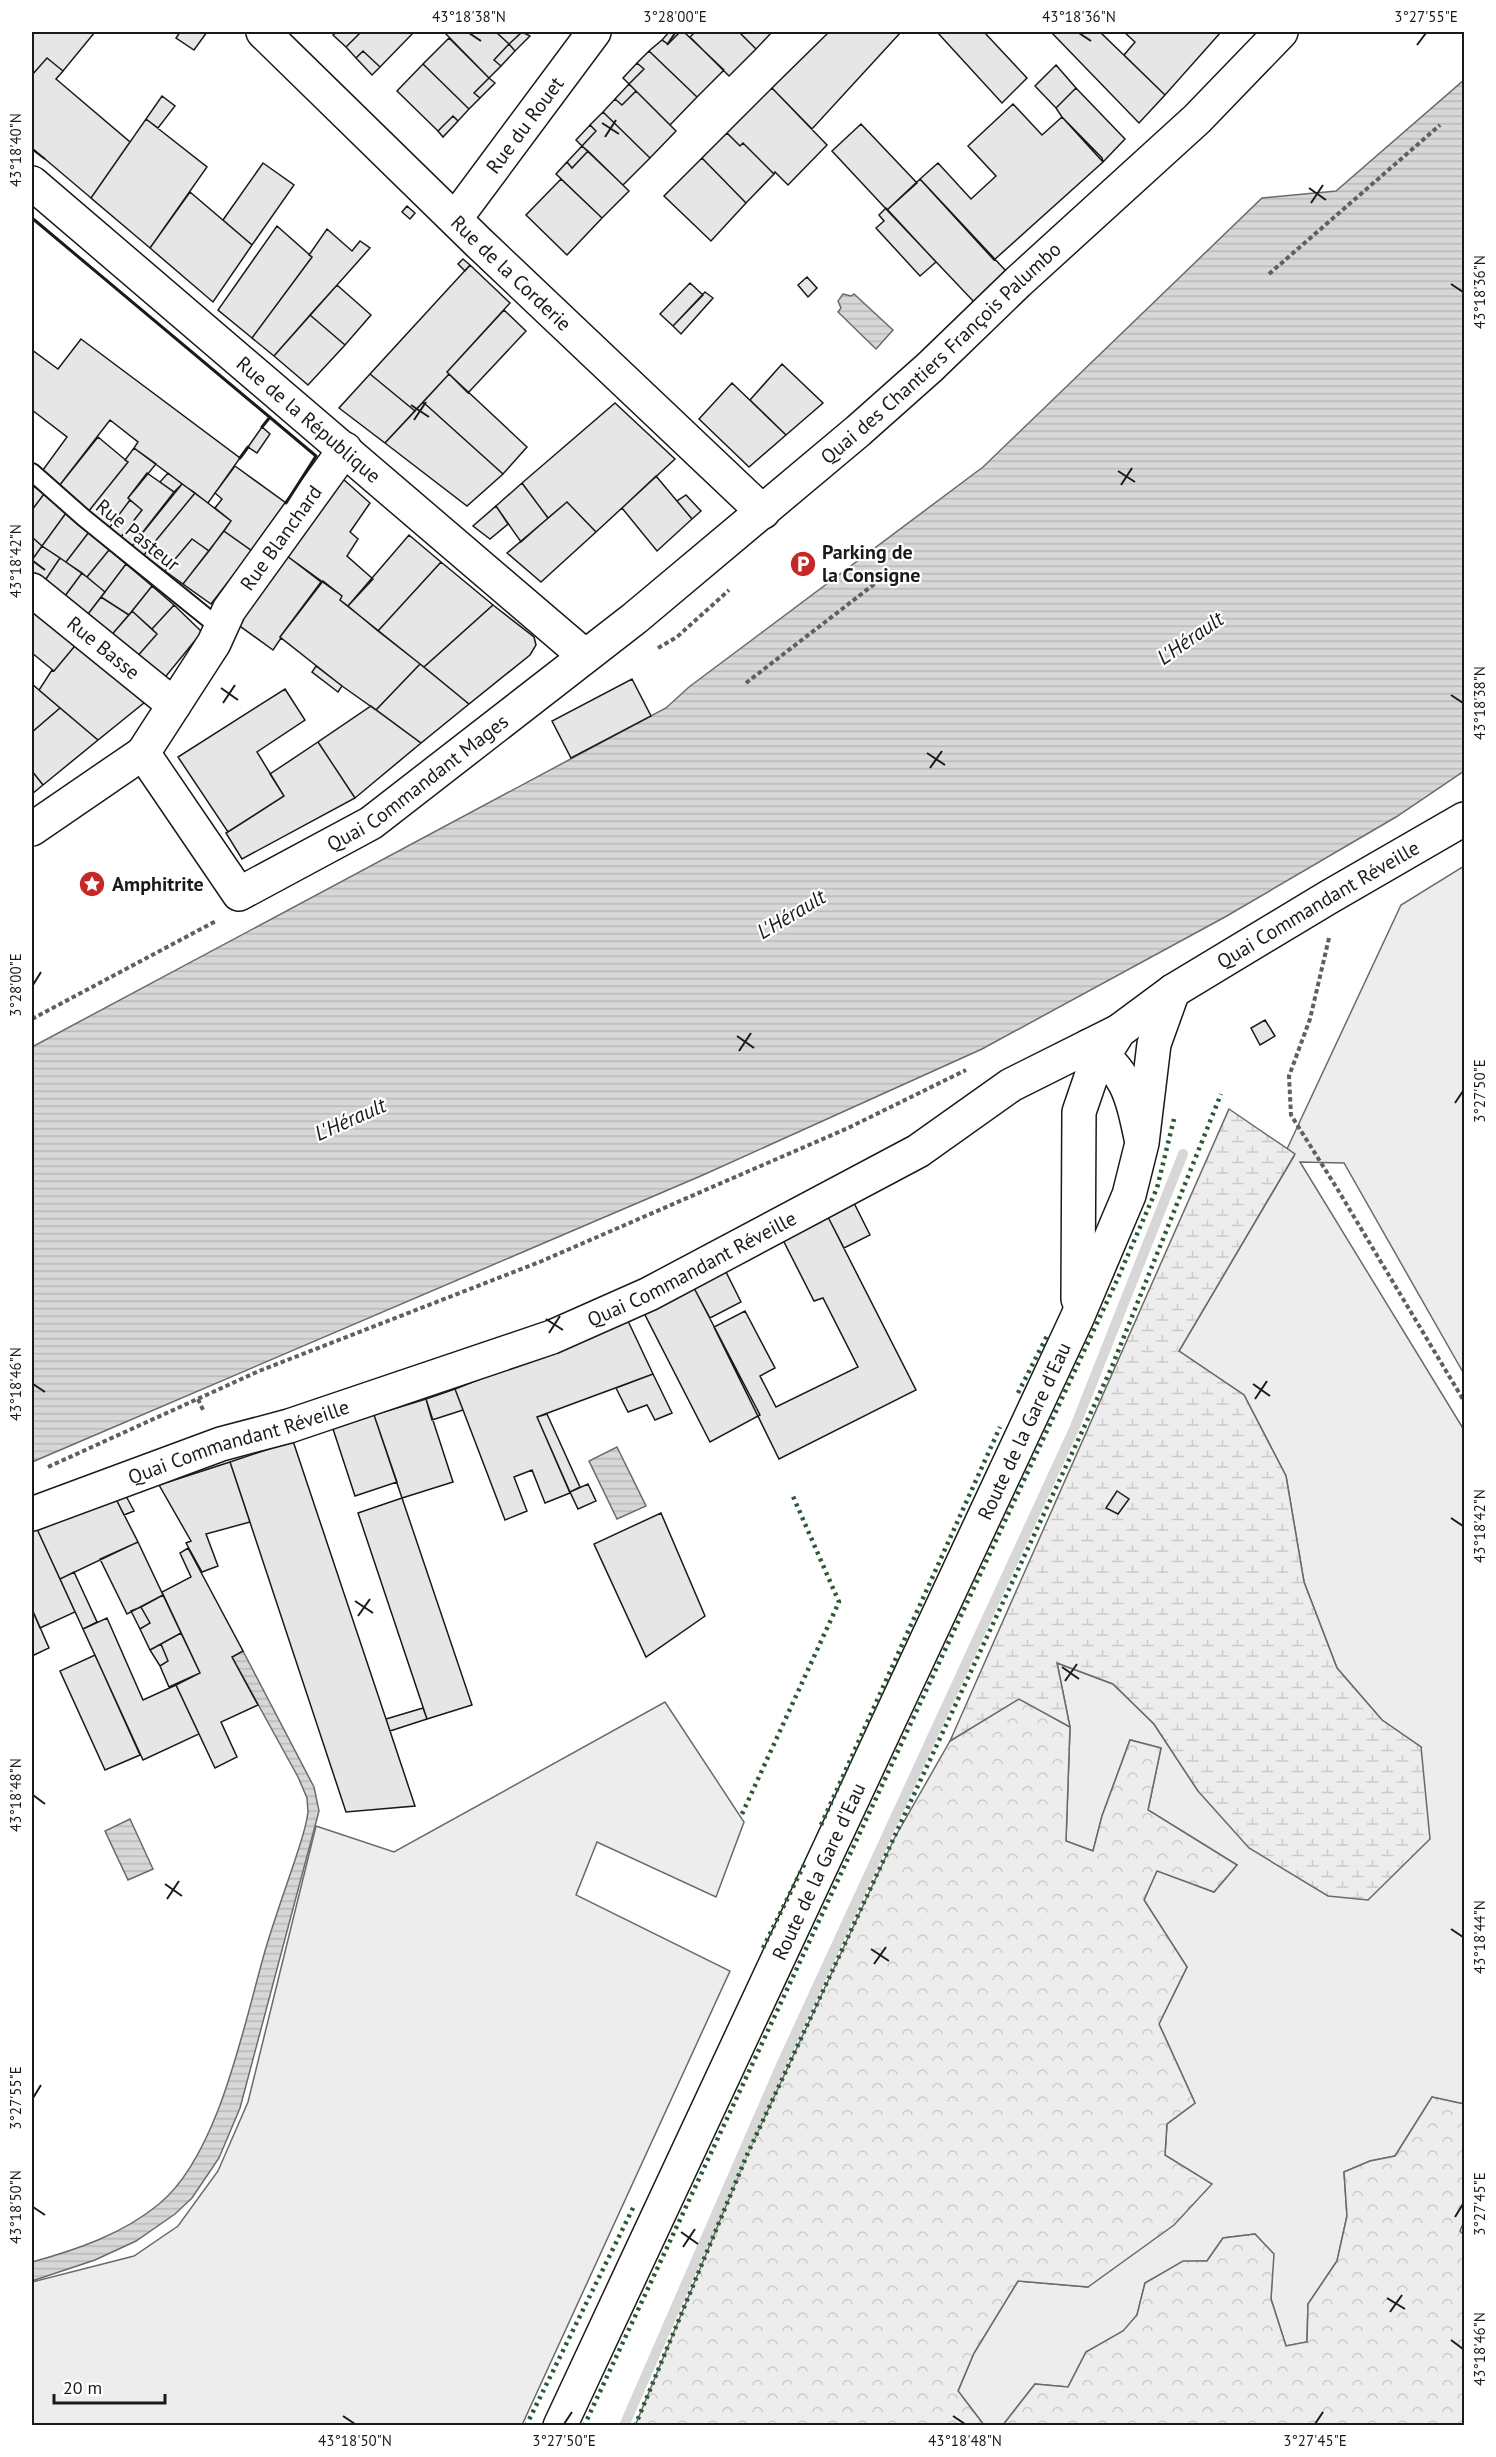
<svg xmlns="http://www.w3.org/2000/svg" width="1496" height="2457" font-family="'PT Sans',sans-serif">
  <defs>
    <pattern id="forest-crowns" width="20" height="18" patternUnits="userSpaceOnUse" patternTransform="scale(1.5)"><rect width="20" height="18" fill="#ededed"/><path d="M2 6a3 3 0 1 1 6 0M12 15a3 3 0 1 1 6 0" fill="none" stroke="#cbcbcb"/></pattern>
    <pattern id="wetland-marsh" width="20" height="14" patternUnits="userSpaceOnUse" patternTransform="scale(1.5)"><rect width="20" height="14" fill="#ededed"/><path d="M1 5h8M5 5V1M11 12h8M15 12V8" fill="none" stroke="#cbcbcb"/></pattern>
    <pattern id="water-rules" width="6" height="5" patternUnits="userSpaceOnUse" patternTransform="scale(1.5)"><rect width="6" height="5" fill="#d7d7d7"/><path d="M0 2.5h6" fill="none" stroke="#b8b8b8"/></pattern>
  </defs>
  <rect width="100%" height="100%" fill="#fff"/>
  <path fill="#ededed" stroke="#6a6a6a" stroke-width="1.5" d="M1464 866V1374L1344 1163 1300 1162 1464 1430V2104L1432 2097 1395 2156 1370 2161 1344 2172 1347 2216 1337 2261 1308 2304 1307 2342 1286 2346 1271 2299 1273 2254 1255 2234 1223 2238 1207 2261 1183 2262 1145 2283 1137 2315 1124 2331 1086 2352 1068 2387 1035 2384 1003 2425H984L958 2391 974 2353 1018 2281 1088 2287 1165 2155 1167 2124 1195 2103 1159 2024 1187 1967 1144 1900 1157 1870 1214 1892 1237 1865 1148 1810 1161 1748 1130 1740 1102 1816 1093 1851 1066 1841 1070 1727 1057 1663 1113 1684 1154 1724 1198 1791 1421 1747 1382 1720 1337 1668 1304 1582 1286 1476 1244 1395 1179 1351 1294 1156 1287 1149 1401 905Z
    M665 1702 744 1822 716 1897 597 1842 576 1895 730 1971 522 2425H32V2282L134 2256 178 2226 218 2171 248 2102 316 1826 394 1852Z"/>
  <path fill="url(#forest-crowns)" stroke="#6a6a6a" stroke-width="1.5" d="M1019 1698 1070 1727 1066 1841 1093 1851 1102 1816 1130 1740 1161 1748 1148 1810 1237 1865 1214 1892 1157 1871 1144 1900 1187 1967 1159 2024 1195 2103 1167 2124 1165 2155 1212 2184 1174 2225 1088 2287 1018 2281 974 2353 958 2391 984 2425 635 2426 747 2155 894 1839 950 1741Z
    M1432 2097 1464 2104V2221L1460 2231 1464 2235V2425H1003L1035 2384 1068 2387 1086 2352 1123 2331 1137 2315 1145 2283 1183 2261H1207L1223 2238 1255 2234 1274 2254 1271 2299 1286 2346 1307 2342 1308 2304 1337 2261 1347 2216 1344 2172 1370 2161 1395 2156Z"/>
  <path fill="url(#wetland-marsh)" stroke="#6a6a6a" stroke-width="1.5" d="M1229 1109 1295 1154 1179 1351 1244 1395 1286 1476 1304 1582 1337 1668 1382 1720 1421 1747 1430 1839 1368 1900 1328 1896 1249 1848 1198 1791 1154 1724 1113 1684 1057 1663 1070 1727 1019 1699 950 1741Z"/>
  <path fill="url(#water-rules)" stroke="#6a6a6a" stroke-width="1.5" d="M1464 80V771L1396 817 1225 917 982 1049 703 1175 32 1462V1047L666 708 689 687 983 467 1262 198 1336 191Z
    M843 294 851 296 854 294 893 330 876 349 838 312 841 308 838 301Z
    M617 1447 646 1506 617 1519 589 1461Z
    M243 1651 314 1787 319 1811 240 2108 219 2158 192 2198 175 2214 136 2241 95 2260 32 2281V2262C76 2250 123 2234 159 2204 219 2155 244 2024 265 1951 274 1920 285 1890 295 1860 300 1844 306 1829 308 1812L307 1798 298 1777 232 1657Z
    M130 1819 153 1869 128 1880 105 1831Z"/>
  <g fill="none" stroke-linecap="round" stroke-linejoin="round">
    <path stroke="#d7d7d7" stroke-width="10" d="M624 2426 782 2063 1074 1429 1183 1154"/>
  </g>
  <path fill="#e6e6e6" stroke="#1a1a1a" stroke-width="1.5" d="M32 32H95L63 71 47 58 32 75Z
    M180 32H207L194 50 176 38Z
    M337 32H361L346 47 333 35Z
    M361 32H414L380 67 363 51 356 58 346 47Z
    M444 32H496L509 44 494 60 501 66 489 78Z
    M496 32H522L509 44Z
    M522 32 530 36 515 51 509 44Z
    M669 32H680L668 44 662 40Z
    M680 32H684L724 70 697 97 649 51 662 40 668 44Z
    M695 32H739L756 49 729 76 690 37Z
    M739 32H772L756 49Z
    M829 32H901L812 129 772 88Z
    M937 32H984L1027 78 1002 103Z
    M1051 32H1100L1165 95 1139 123Z
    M1124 32H1221L1165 95 1124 55 1135 42Z
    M449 38 489 78 474 93 480 98 469 109 423 64Z
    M509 44 515 51 501 66 494 60Z
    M363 51 380 67 372 75 356 58Z
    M649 51 697 97 670 125 629 84 644 69 637 63Z
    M47 58 63 71 56 79 130 142 91 198 32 148V75Z
    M637 63 644 69 629 84 623 78Z
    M423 64 469 109 458 121 453 116 438 131 397 91Z
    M1056 65 1076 88 1056 108 1035 86Z
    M489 78 495 83 480 98 474 93Z
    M629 84 636 91 622 105 615 99Z
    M772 88 827 145 788 185 775 172 774 174 743 143 740 146 727 133Z
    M1076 88 1125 139 1103 162 1102 158 1062 117 1056 108Z
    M636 91 676 131 650 158 603 112 615 99 622 105Z
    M162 96 175 106 158 128 146 119Z
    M1013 104 1042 135 1062 117 1103 162 994 260 920 179 938 163 971 199 996 176 968 146Z
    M603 112 650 158 623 185 582 146 596 131 590 125Z
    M453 116 458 121 443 137 438 131Z
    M146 119 207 167 150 248 91 198Z
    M861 124 917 183 887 210 832 151Z
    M590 125 596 131 582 146 576 140Z
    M727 133 740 146 743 143 774 174 746 203 702 158Z
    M582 146 588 151 572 168 567 162Z
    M588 151 629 191 602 218 556 174 567 162 572 168Z
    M702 158 746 203 711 241 664 196Z
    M263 163 294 185 252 245 223 220Z
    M561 179 602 218 567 255 526 215Z
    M920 179 1006 271 975 303 887 210Z
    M190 192 252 245 213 302 150 248Z
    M407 206 415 213 410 219 402 212Z
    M886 208 936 262 920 276 876 228 884 221 879 215Z
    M277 226 312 257 252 338 218 310Z
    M327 229 352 251 360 241 370 248 274 356 252 338 312 257 309 255Z
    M463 259 470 265 465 271 458 264Z
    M470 265 510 303 447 372 449 374 415 411 370 374Z
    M807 277 817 288 808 297 798 285Z
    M690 283 703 295 673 326 660 314Z
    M337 285 371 315 345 345 310 315Z
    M705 292 713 298 681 334 673 326Z
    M504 310 526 331 468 393 447 372Z
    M310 315 345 345 308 385 274 356Z
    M81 339 240 458 208 503 134 448 138 442 110 420 59 486 43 470 67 437 32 410V350L58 369Z
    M782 364 823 403 786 435 750 400Z
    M370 374 415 411 385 443 339 408Z
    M449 374 527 447 503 474 423 402Z
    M732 383 786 435 749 467 699 419Z
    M423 402 503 474 467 506 385 443Z
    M615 403 675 459 596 532 567 502 548 518 522 483Z
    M262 427 270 434 257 453 248 447Z
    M98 437 128 462 88 512 59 486Z
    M134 448 156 464 128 498 130 500 109 528 88 512 128 462 125 460Z
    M235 466 286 503 252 551 224 531 231 521 215 508 222 499 215 493Z
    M147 473 174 492 132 546 121 537 142 510 128 498Z
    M168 473 182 484 174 492 160 482Z
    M656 476 692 519 657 551 622 508Z
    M343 479 370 503 350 532 358 539 347 556 373 579 348 606 340 600 342 596 287 556Z
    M522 483 548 518 521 542 496 506Z
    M182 484 195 493 144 555 132 546Z
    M32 485 44 494 32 510Z
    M195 493 231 521 209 551 192 539 165 571 144 555Z
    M44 494 66 513 42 546 32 537V510Z
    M686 495 701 511 692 519 677 501Z
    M130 500 142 510 121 537 109 528Z
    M567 502 596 532 541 582 507 553Z
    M496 506 508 524 490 539 473 526Z
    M66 513 89 532 66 562 42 546Z
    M224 531 252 551 211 604 183 584Z
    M89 532 109 550 87 577 66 562Z
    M409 535 441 562 378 631 348 606Z
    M32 537 42 546 32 560Z
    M192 539 209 551 183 584 165 571Z
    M42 546 60 558 42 585 32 578V560Z
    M109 550 126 564 105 592 87 577Z
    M287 556 321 582 280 637 281 638 273 650 237 624Z
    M60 558 82 573 62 600 42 585Z
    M441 562 493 605 424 667 378 631Z
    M126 564 152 586 129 615 101 597Z
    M82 573 105 592 85 618 62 600Z
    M323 581 342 596 340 600 420 664 376 710 342 686 280 637Z
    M152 586 174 605 152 629 132 611Z
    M101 597 129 615 109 638 85 618Z
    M32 603 79 641 54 671 32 653Z
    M174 605 202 632 162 681 135 659 157 634 152 629Z
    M493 605 534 637 536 645 530 655 469 704 424 667Z
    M132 611 157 634 135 659 109 638Z
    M79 641 150 698 98 740 39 690 52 670 54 671Z
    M420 664 469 704 421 743 376 710Z
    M316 666 342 686 338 692 312 672Z
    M632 679 651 716 571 758 552 721Z
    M32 684 60 708 32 732Z
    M285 689 305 720 257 752 284 796 228 832 178 757Z
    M371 706 421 743 355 798 318 742Z
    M60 708 98 740 43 785 32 771V732Z
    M318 742 355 798 242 859 226 833 284 796 270 774Z
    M32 771 43 785 32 794Z
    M1265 1020 1275 1036 1260 1045 1251 1028Z
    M854 1203 870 1235 844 1248 828 1217Z
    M828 1217 916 1390 779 1459 714 1327 745 1311 775 1368 760 1376 776 1407 858 1367 823 1298 814 1301 783 1240Z
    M725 1270 741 1302 710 1318 693 1286Z
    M693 1286 760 1415 710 1442 643 1311Z
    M628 1321 653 1374 537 1417 570 1493 545 1503 532 1470 514 1477 527 1511 505 1520 455 1389Z
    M653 1374 672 1413 655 1420 647 1405 628 1412 616 1388Z
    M455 1389 463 1410 432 1420 426 1399Z
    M426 1399 453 1482 402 1498 374 1415Z
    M547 1414 580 1487 570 1492 537 1417Z
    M374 1415 397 1482 355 1496 333 1429Z
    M293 1441 386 1719 415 1806 346 1812 230 1462Z
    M230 1462 250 1522 206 1534 218 1566 202 1572 186 1543 191 1541 159 1485Z
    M588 1484 596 1501 578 1509 570 1492Z
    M1117 1491 1129 1499 1118 1514 1106 1508Z
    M126 1496 134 1511 124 1515 116 1499Z
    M402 1498 472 1705 427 1719 358 1513Z
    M116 1499 138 1542 60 1579 37 1529Z
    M661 1513 705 1616 646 1657 594 1544Z
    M37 1529 75 1612 40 1628 32 1609V1531Z
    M138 1542 163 1595 127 1614 100 1559Z
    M188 1548 243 1651 232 1657 258 1705 221 1722 237 1757 215 1768 176 1685 200 1673 162 1592 191 1577 180 1553Z
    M74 1572 97 1622 83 1629 60 1579Z
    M163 1595 181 1633 150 1650 140 1629 150 1623 141 1607Z
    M141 1607 150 1623 140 1629 131 1611Z
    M32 1609 49 1648 32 1656Z
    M107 1618 143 1700 176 1685 199 1734 143 1760 83 1629Z
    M181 1633 200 1673 169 1687 160 1666 168 1661 161 1644Z
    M161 1644 168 1661 160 1666 150 1650Z
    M95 1655 140 1755 105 1770 60 1671Z
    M423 1708 427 1719 390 1731 386 1719Z"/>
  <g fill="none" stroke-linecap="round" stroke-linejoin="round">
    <g stroke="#1a1a1a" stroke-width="20">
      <path id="lane" d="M32 472 84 518 220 628"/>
    </g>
    <g stroke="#1a1a1a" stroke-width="36">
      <g id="street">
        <path id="s1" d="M263 32 478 242 763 512"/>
        <path id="s2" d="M32 183 585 656"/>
        <path id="s3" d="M455 219 594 32"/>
        <path id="s4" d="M32 590 174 705"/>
        <path id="s5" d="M143 753 214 643 229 610 345 449"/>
        <path id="s6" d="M32 829 143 753 239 894 371 823 635 618 858 431 930 367 1018 282 1197 119 1281 32"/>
        <path d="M1089 1046C1127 1070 1132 1096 1141 1138"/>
        <path id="s7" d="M32 1514 221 1444 289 1426 552 1337 649 1294 918 1151 1011 1085 1119 1031"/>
      </g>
    </g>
    <g stroke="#1a1a1a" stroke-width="36">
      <g id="secondary">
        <path id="s8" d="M1078 1299 1079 1112 1092 1074 1119 1031 1173 991 1329 897 1464 819"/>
        <path id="s9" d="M560 2426 1077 1318 1129 1195 1142 1143 1154 1044 1173 991"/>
      </g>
    </g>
    <path stroke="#5f5f5f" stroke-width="4" stroke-dasharray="4.5 3" stroke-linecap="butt" d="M1269 274 1440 125
      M658 648 677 637 729 590
      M746 683 877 582
      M1329 938 1310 1019 1289 1076 1291 1115 1338 1190 1464 1401
      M32 1019 216 921
      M198 1399 204 1412
      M48 1467 259 1371 542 1261 848 1128 966 1070"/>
    <use href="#lane" stroke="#fff" stroke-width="16"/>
    <use href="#street" stroke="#fff" stroke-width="33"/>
    <use href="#secondary" stroke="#fff" stroke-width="33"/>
    <path stroke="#2b5a34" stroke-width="4.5" stroke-dasharray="3 4.5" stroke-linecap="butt" d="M1018 1393 1047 1336
      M742 1814 839 1602 792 1494
      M821 1825 1000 1427
      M763 1948 805 1863
      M526 2426 635 2204
      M584 2426 1118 1278 1157 1188 1174 1119
      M635 2426 747 2155 1111 1369 1221 1094"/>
    <path stroke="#1a1a1a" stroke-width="3" d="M32 218 316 456 286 503
      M262 427 270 417
      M240 458 248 447"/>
  </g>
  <path fill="none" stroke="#1a1a1a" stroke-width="2" d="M469 33 481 41M1079 33 1091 41M667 45 675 33M1417 45 1426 33M602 123 619 134M605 137 616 120M33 150 45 159M1309 188 1326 200M1311 203 1323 185M1451 284 1463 292M411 405 429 417M414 420 426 402M1118 471 1135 482M1121 485 1132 468M33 561 45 570M221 688 238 700M1451 695 1463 703M223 703 235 685M927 753 945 765M930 768 942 751M33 985 41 972M737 1036 754 1048M739 1051 751 1033M1455 1103 1463 1091M546 1319 563 1330M549 1333 560 1316M33 1384 45 1392M1253 1384 1270 1396M1255 1399 1267 1381M1451 1518 1463 1526M355 1601 373 1613M358 1616 370 1599M1062 1667 1079 1679M1065 1681 1077 1664M33 1795 45 1804M165 1884 182 1896M167 1899 179 1881M1451 1929 1463 1937M871 1949 889 1961M874 1964 886 1947M33 2098 41 2085M33 2207 45 2215M1455 2217 1463 2204M681 2232 698 2244M683 2247 695 2229M1387 2298 1405 2309M1390 2312 1402 2295M1451 2340 1463 2349M343 2416 355 2424M953 2416 965 2424M564 2424 572 2412M1315 2424 1323 2412"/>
  <defs>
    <g id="parking-disc" transform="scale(1.35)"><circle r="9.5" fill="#c62828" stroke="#fff"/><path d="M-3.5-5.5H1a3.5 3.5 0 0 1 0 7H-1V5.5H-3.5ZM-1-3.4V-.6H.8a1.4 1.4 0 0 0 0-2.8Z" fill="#fff"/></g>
    <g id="sight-disc" transform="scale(1.35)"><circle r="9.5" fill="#c62828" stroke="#fff"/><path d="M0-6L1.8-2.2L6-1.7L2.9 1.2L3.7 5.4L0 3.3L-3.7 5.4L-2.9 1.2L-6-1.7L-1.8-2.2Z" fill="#fff"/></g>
  </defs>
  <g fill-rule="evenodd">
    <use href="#parking-disc" x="803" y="564"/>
    <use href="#sight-disc" x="92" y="884"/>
  </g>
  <g text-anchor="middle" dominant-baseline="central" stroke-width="4.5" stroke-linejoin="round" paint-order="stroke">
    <g font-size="20" fill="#1a1a1a" stroke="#fff">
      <text stroke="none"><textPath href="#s3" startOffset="117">Rue du Rouet</textPath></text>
      <text stroke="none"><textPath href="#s1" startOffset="346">Rue de la Corderie</textPath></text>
      <text stroke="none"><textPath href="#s6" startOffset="1194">Quai des Chantiers François Palumbo</textPath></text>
      <text stroke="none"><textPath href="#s2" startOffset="364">Rue de la République</textPath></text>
      <text transform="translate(138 535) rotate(39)">Rue Pasteur</text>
      <text stroke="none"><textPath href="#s5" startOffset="256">Rue Blanchard</textPath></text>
      <text stroke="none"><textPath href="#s4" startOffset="92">Rue Basse</textPath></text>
      <text stroke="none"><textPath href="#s6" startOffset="516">Quai Commandant Mages</textPath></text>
      <text stroke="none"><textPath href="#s8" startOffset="514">Quai Commandant Réveille</textPath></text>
      <text stroke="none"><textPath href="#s7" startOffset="705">Quai Commandant Réveille</textPath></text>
      <text stroke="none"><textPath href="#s9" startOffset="1098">Route de la Gare d'Eau</textPath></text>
      <text stroke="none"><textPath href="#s7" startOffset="219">Quai Commandant Réveille</textPath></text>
      <text stroke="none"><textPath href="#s9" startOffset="612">Route de la Gare d'Eau</textPath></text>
    </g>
    <g font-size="20" font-weight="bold" fill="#1a1a1a" stroke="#fff" text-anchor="start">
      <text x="822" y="552">Parking de<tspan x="822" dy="23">la Consigne</tspan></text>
      <text x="112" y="884">Amphitrite</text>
    </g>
    <g font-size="21" font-style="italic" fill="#1a1a1a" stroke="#fff">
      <text transform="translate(1190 638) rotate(-35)">L'Hérault</text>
      <text transform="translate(791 914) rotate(-31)">L'Hérault</text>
      <text transform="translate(350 1119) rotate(-24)">L'Hérault</text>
    </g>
  </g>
  <rect width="1496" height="2457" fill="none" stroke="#ffffff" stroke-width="66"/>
  <path d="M54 2394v9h111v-9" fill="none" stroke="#1a1a1a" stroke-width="3"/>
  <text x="63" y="2394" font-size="18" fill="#1a1a1a" stroke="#ffffff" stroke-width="4.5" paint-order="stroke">20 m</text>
  <rect x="33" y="33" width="1430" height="2391" fill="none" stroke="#1a1a1a" stroke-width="2"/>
  <g font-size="15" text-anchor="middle" fill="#1a1a1a">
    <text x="469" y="22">43°18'38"N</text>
    <text x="675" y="22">3°28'00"E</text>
    <text x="1079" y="22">43°18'36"N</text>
    <text x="1426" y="22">3°27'55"E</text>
    <text transform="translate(16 150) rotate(-90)" y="5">43°18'40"N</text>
    <text transform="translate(1480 292) rotate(-90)" y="5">43°18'36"N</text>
    <text transform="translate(16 561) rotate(-90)" y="5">43°18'42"N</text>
    <text transform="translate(1480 703) rotate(-90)" y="5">43°18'38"N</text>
    <text transform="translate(16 985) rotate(-90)" y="5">3°28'00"E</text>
    <text transform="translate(1480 1091) rotate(-90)" y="5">3°27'50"E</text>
    <text transform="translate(16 1384) rotate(-90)" y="5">43°18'46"N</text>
    <text transform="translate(1480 1526) rotate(-90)" y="5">43°18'42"N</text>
    <text transform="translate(16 1795) rotate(-90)" y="5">43°18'48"N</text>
    <text transform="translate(1480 1937) rotate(-90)" y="5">43°18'44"N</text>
    <text transform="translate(16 2098) rotate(-90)" y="5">3°27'55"E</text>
    <text transform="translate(1480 2204) rotate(-90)" y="5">3°27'45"E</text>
    <text transform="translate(16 2207) rotate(-90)" y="5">43°18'50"N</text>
    <text transform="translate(1480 2349) rotate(-90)" y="5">43°18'46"N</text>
    <text x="355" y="2446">43°18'50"N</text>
    <text x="564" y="2446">3°27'50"E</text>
    <text x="965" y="2446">43°18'48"N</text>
    <text x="1315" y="2446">3°27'45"E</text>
  </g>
</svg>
